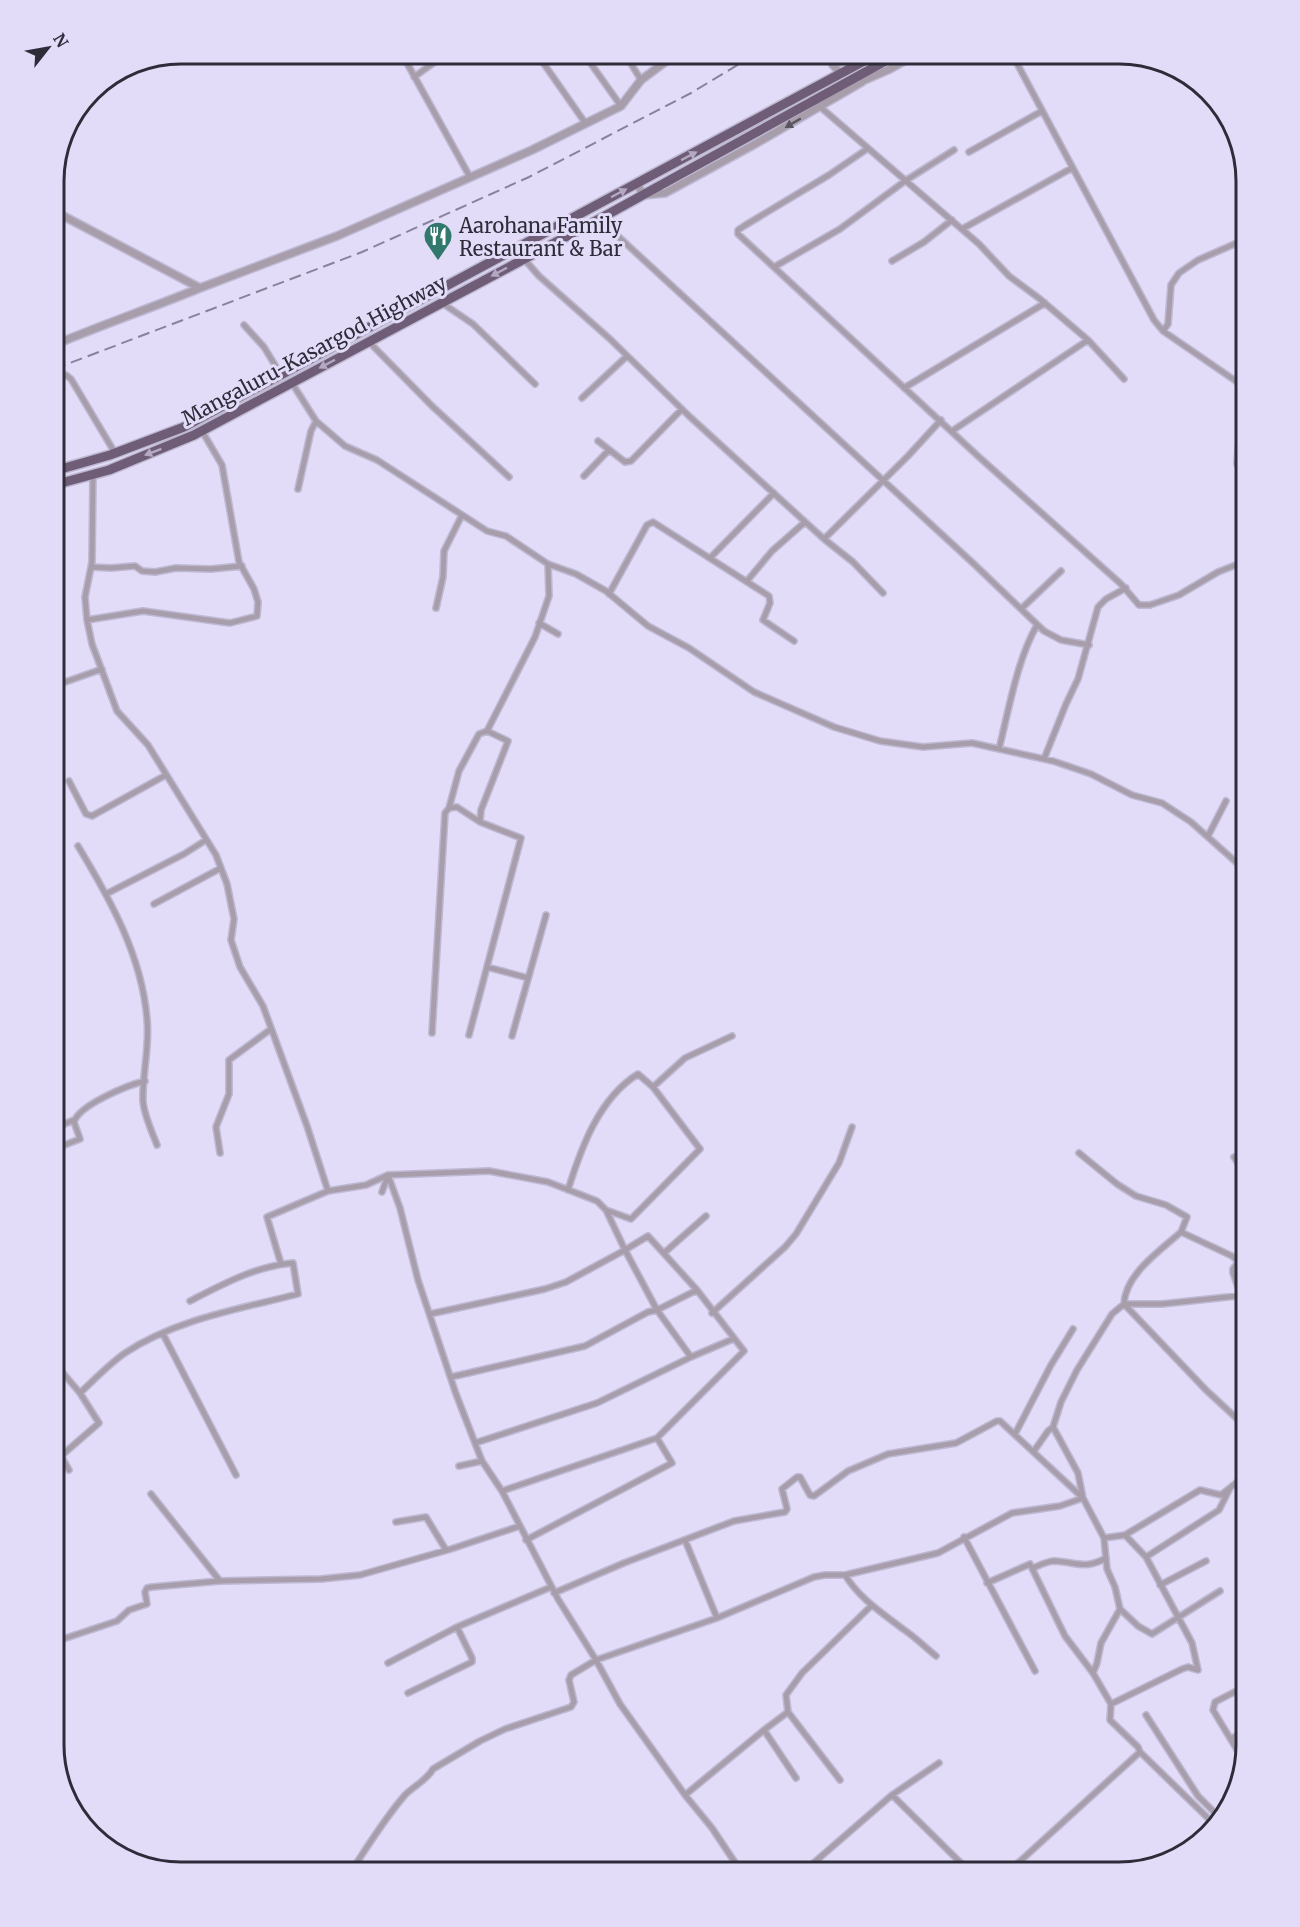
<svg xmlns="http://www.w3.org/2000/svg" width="1300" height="1927" font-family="Merriweather,serif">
  <rect width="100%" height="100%" fill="#e2dcf9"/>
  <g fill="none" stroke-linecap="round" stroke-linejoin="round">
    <g stroke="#beb9d3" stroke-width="8">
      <path id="minor" d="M402 54 470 177
        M537 54 586 124
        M584 54 621 106
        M625 54 641 80
        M1012 54 1154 320 1163 331 1246 388
        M414 77 446 54
        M818 105 979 244 1009 276 1040 299 1088 340 1124 379
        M867 149 829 175 744 226 738 230V234L979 457 1121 584 1139 605H1150L1179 595 1218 572 1246 561
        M969 152 1042 111
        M603 217 608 227 621 239 974 564 1044 631 1061 640 1089 645
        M962 229 1072 168
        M524 259 539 276 610 339 689 416 824 539 853 562 883 593
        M892 261 924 242 952 220
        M774 267 840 229 905 181 954 150
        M442 303 473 324 535 384
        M244 325 264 347 281 375
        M1163 331 1168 324 1171 285 1179 273 1198 260 1246 239
        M369 342 432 406 509 477
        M54 378 66 375 71 379 115 453
        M292 383 316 421 345 446 377 460 487 531 506 536 548 564 576 574 606 591 648 626 689 648 754 692 834 727 880 741 923 747 972 743 1053 761 1091 774 1132 795 1162 803 1191 822 1246 871
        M904 388 1045 303
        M582 398 627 356
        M952 431 1088 340
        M598 441 625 462 631 461 682 409
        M93 475 92 562 85 597 87 620 92 644 117 711 148 745 216 855 227 884 234 919 231 940 240 967 263 1006 307 1126 328 1191 366 1185 388 1175 400 1208 418 1280 456 1394 482 1461 502 1491 558 1599 596 1660 620 1704 685 1795 712 1828 742 1873
        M584 476 609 450
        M1246 478 1237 464 1240 428 1246 413
        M298 489 311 431 316 421
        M824 539 908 456 941 420
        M710 558 774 493
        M91 567 111 568 135 566 142 571 155 572 176 568 211 569 242 566
        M747 581 772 551 805 522
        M609 594 647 525 653 522 769 596 770 603 763 620 794 641
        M436 608 443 577 444 551 462 515
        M1021 609 1061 571
        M87 620 143 611 230 623 257 616 258 602 254 589 239 562 222 465 202 431
        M539 623 558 634
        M54 686 102 669
        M999 749C1009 709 1017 660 1037 625
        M1044 759 1066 704 1078 679 1098 607 1106 599 1126 588
        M69 781 86 814 92 816 166 775
        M449 808 459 771 479 734 487 731
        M1208 836 1226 801
        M78 846C110 899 142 956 147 1019 150 1047 142 1074 143 1101 144 1115 152 1132 157 1145
        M106 894 184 854 206 840
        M154 904 221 868
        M487 967 528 978
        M432 1033 445 813 449 808 457 807 480 822
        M469 1035 521 838 480 822 481 810 508 741 487 731 535 637 549 596 548 564
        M512 1036 546 915
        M653 1087 685 1058 732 1036
        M54 1124 57 1127 74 1120
        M54 1149 80 1139 74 1122C79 1105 128 1085 145 1081
        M220 1153 216 1127 229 1094V1060L271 1029
        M1079 1153 1117 1184 1136 1196 1166 1205 1187 1217 1181 1232 1232 1256 1238 1261 1246 1259
        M1234 1157 1245 1173 1246 1182
        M568 1190C581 1148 599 1098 638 1074L653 1087 700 1149 631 1219 606 1210
        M382 1192 388 1175 489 1171 548 1182 597 1201 606 1210 625 1250 648 1236 697 1290 744 1351 657 1438 672 1463 526 1540
        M1181 1232C1161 1250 1125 1274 1124 1304L1206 1390 1246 1427
        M664 1253 706 1216
        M1239 1261 1233 1269V1273L1241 1295
        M281 1264 267 1217 328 1191
        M712 1313 785 1247 796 1234 839 1163 852 1127
        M430 1314 545 1289 566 1282 625 1250 657 1310 697 1290
        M163 1334 236 1475
        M54 1360 57 1366 80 1393 99 1423 61 1456 69 1470
        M451 1377 585 1346 648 1312 657 1310 691 1357 733 1339
        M80 1393C94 1380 109 1364 125 1353 176 1319 240 1309 298 1294L293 1263C256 1266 223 1284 190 1301
        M1015 1434 1051 1365 1073 1329
        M475 1443 597 1403 691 1357
        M1034 1451 1048 1431 1053 1427 1061 1402 1077 1370 1112 1314 1124 1304H1162L1246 1295
        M459 1466 482 1461
        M502 1491 657 1438
        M151 1494 220 1581
        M396 1522 426 1517 446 1550
        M964 1537 1035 1671
        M1104 1538 1125 1535
        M685 1540 717 1618
        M1146 1557 1219 1510 1229 1490
        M1033 1568C1040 1565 1047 1561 1055 1561 1076 1562 1085 1570 1106 1558
        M845 1575C860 1599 881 1612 903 1629 915 1637 925 1647 936 1656
        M987 1583 1030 1564 1065 1636 1093 1673 1111 1704 1110 1720 1138 1747 1140 1752 1214 1824
        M1160 1585 1206 1561
        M554 1593 624 1563 734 1521 785 1512 787 1509 782 1489 797 1477H800L810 1495 814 1496 848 1471 888 1454 956 1443 997 1421H1000L1083 1498 1104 1538 1107 1569 1115 1587 1120 1609 1138 1626 1152 1634 1220 1591
        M54 1642 117 1621 129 1610 147 1604 145 1592 147 1588 152 1587 220 1581 321 1579 360 1575 451 1549 520 1526
        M388 1663 457 1627
        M1093 1673 1097 1663 1101 1643 1120 1609
        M408 1693 472 1662V1658L457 1627 551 1587
        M1111 1704 1182 1669 1188 1667 1198 1670 1192 1643 1146 1557 1125 1535 1200 1490 1221 1495 1246 1475
        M1146 1715 1198 1796 1220 1818
        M764 1730 796 1778
        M1231 1739 1246 1730
        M1241 1763 1242 1758 1213 1710 1215 1702 1246 1686
        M840 1780 788 1712 786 1695 802 1673 871 1606
        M685 1795 764 1730 788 1712
        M892 1795 971 1873
        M350 1873C368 1846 384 1819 405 1795 414 1786 427 1780 433 1769L480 1741 505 1729 571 1707 574 1702 569 1680 571 1675 596 1660 717 1618 814 1577 825 1575H845L938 1553 1012 1513 1060 1506 1083 1498 1078 1473 1053 1427
        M802 1873 892 1795 939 1763
        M1007 1873 1140 1752"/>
    </g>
    <g stroke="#beb9d3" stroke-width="10">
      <path id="tertiary" d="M826 54 840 74
        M833 65 853 54
        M858 83 890 69 917 54
        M637 183 643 195 665 193 755 144 862 82
        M54 211 200 288 337 236 532 150 621 106 641 80 676 54
        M54 345C102 325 151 308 200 288"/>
    </g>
    <g stroke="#beb9d3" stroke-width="12">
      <path id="trunk" d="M54 471 110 455 184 427 877 54
        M54 485 109 470 194 435 603 217 898 54"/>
    </g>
    <use href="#minor" stroke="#a89eab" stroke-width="5"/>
    <use href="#tertiary" stroke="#a89eab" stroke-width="7"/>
    <use href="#trunk" stroke="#6f5c76" stroke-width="9"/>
    <path stroke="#888399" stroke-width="2" stroke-dasharray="12 6" stroke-linecap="butt" d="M54 369 362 252 529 177 691 93 756 54"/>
  </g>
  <defs><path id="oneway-solid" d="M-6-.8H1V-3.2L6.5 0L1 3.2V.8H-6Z" transform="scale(1.5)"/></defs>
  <use fill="#595462" href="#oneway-solid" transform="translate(793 123) rotate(150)"/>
  <g fill="#b4a9c5">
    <use href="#oneway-solid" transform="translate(689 156) rotate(-28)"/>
    <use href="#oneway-solid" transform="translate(619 193) rotate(-28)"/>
    <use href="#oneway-solid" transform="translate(499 272) rotate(152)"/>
    <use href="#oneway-solid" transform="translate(327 364) rotate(152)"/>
    <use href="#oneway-solid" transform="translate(153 452) rotate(159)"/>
  </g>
  <defs>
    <g id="restaurant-pin" transform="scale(1.5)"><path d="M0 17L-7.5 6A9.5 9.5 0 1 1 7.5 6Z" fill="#32786d" stroke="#e2dcf9"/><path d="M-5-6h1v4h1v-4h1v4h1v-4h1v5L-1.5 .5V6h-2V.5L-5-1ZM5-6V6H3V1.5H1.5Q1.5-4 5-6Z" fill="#fff"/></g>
  </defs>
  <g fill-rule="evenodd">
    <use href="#restaurant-pin" x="438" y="236"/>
  </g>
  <g text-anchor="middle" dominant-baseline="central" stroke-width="6" stroke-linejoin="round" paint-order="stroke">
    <g font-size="20" fill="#2f2c3a" stroke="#e2dcf9" text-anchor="start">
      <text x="459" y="225">Aarohana Family<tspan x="459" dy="23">Restaurant &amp; Bar</tspan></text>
    </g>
    <g font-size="20" fill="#2f2c3a" stroke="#e2dcf9">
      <text transform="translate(314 350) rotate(-28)">Mangaluru-Kasargod Highway</text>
    </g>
  </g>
  <path d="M0 0H1300V1927H0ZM181 64H1119A117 117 0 0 1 1236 181V1745A117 117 0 0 1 1119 1862H181A117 117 0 0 1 64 1745V181A117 117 0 0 1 181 64Z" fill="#e2dcf9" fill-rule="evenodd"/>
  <path fill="none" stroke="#2f2c3a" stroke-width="3" d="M181 64H1119A117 117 0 0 1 1236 181V1745A117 117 0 0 1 1119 1862H181A117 117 0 0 1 64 1745V181A117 117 0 0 1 181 64Z"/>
  <g transform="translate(48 48) rotate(59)" stroke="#e2dcf9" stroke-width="4.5" paint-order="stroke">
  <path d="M0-4.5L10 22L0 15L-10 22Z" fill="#2f2c3a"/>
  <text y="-9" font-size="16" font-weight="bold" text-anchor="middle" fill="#2f2c3a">N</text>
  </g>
</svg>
